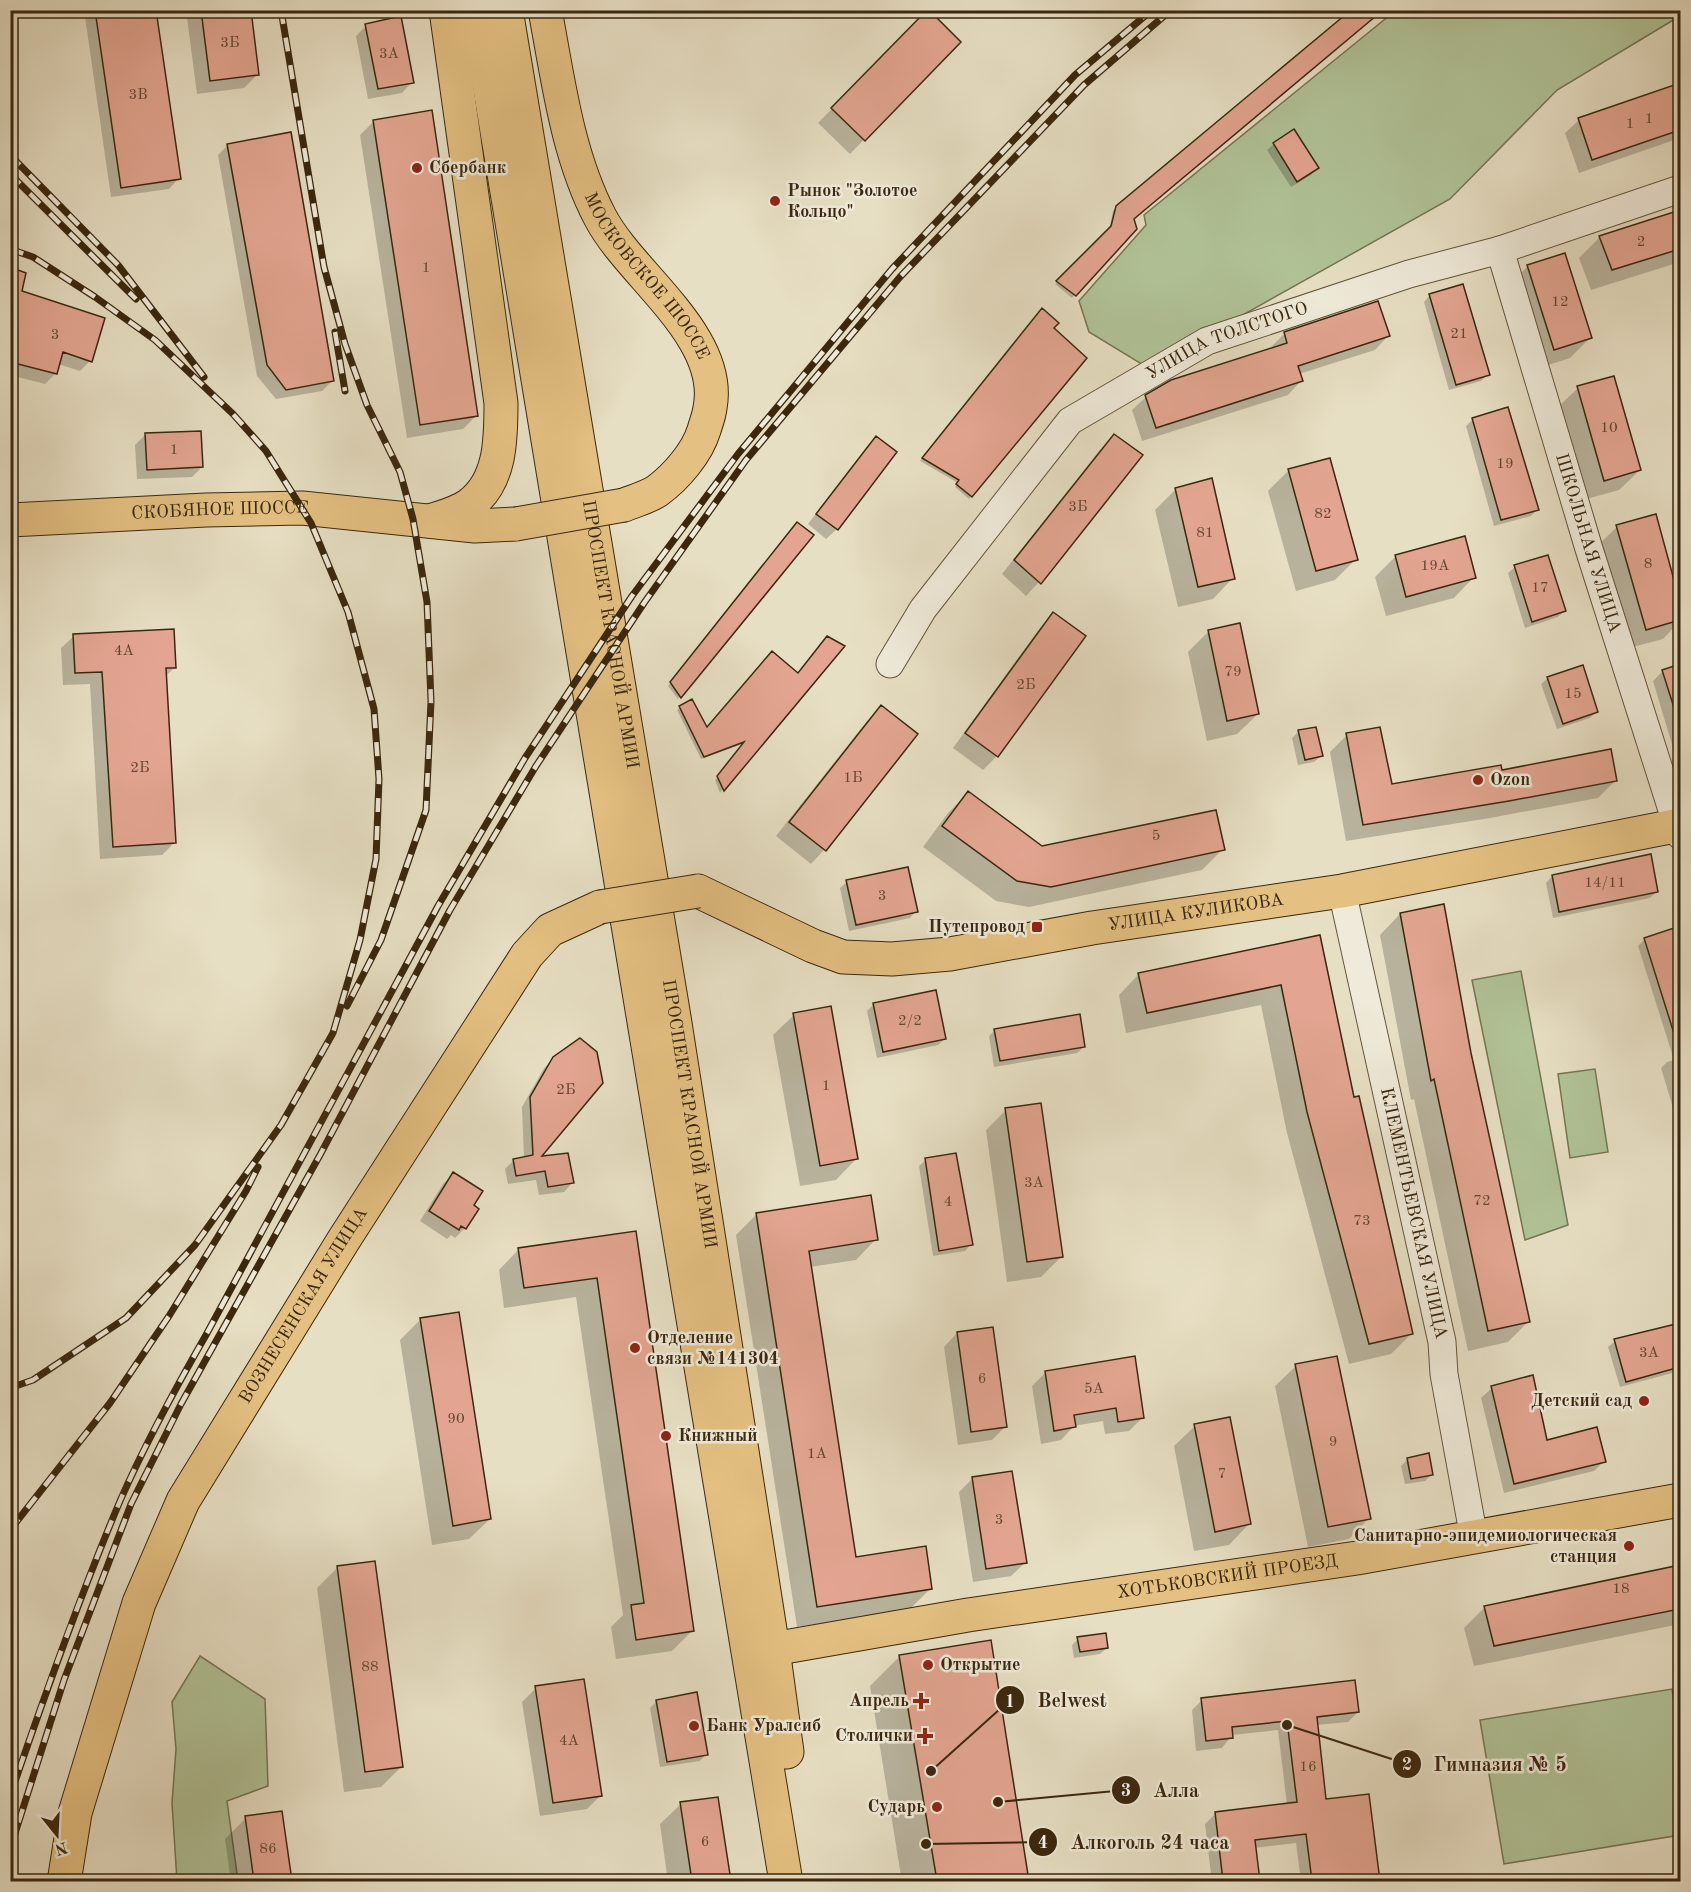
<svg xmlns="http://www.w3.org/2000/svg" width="1691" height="1892" font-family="'Old Standard TT',serif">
  <rect width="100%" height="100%" fill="#e7dfc4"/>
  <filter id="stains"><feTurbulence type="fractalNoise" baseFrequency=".00333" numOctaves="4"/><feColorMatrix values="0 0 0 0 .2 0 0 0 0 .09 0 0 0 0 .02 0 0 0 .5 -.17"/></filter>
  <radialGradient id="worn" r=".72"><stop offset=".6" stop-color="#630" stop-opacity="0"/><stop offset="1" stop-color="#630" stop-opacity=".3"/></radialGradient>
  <path fill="#b1c398" stroke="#767553" stroke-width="1.5" d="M1395 11H1680V16L1557 90 1450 199 1148 368 1089 332 1079 301 1146 225 1144 215Z
    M1521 971 1568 1225 1525 1240 1472 980Z
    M1595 1069 1608 1152 1570 1158 1558 1074Z
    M200 1656 265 1699 268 1786 227 1801 238 1881H177L172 1803 176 1749 172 1702Z
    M1672 1689 1680 1742V1835L1504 1864 1480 1720Z"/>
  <path fill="#0003" d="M84 10H155L179 178 169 189 111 197Z
    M186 10H249L257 75 244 88 197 94Z
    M928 11 959 42 850 154 818 123Z
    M366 26 412 82 402 93 368 99 356 36Z
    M1680 85V138L1579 173 1565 133 1579 120Z
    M374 121 477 415 463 429 407 438 360 135Z
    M1274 144 1317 168 1311 175 1291 187 1267 150Z
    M228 145 332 381 322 391 276 399 257 376 218 155Z
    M1117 207 1132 219 1135 229 1072 298 1055 284 1109 231 1113 211Z
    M1680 212V262L1591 290 1579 258 1600 237Z
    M1528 266 1590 338 1570 358 1533 370 1507 287Z
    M10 269 20 292 90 361 80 371 58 364 55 374 45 384 10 375Z
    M1430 295 1488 374 1481 381 1449 390 1424 302Z
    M1040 312 1052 328 1085 358 969 499 955 487 958 483 920 461Z
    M1285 333 1388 336 1375 350 1299 374 1301 381 1288 395 1142 441 1132 410 1146 397 1272 350 1271 347Z
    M1578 388 1640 470 1619 490 1583 500 1557 408Z
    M1473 419 1537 510 1531 516 1494 526 1466 426Z
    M145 435 202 467 192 477 137 479 135 445Z
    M1114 436 1039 582 1026 596 1002 574 1100 450Z
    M876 438 895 452 837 529 826 539 808 524 866 448Z
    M1289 470 1356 559 1335 580 1296 591 1268 491Z
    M1211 480 1233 578 1213 599 1178 607 1155 510 1175 490Z
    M1655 516 1680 607V621L1663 639 1625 649 1596 547 1617 527Z
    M795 527 812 535 678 699 668 686Z
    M1396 556 1474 577 1454 598 1386 616 1375 577Z
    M1515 567 1564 611 1558 617 1525 628 1508 573Z
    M1053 614 997 756 983 770 953 748 1040 628Z
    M1239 625 1258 714 1237 734 1207 741 1188 652 1208 632Z
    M74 636 175 667 165 677 175 842 162 855 100 859 90 684 63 685 61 648Z
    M842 647 722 790 720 793 715 780 745 743 701 759 677 710 691 701 706 729Z
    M1680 666V771L1653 681 1663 671Z
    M1548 678 1597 711 1590 718 1557 729 1541 684Z
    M881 707 916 734 824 850 811 864 776 836 867 721Z
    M1299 731 1321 756 1314 762 1298 765 1292 738Z
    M1347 735 1390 785 1501 771 1615 781 1598 798 1490 818 1346 841 1330 752Z
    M968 793 1041 847 1223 849 1202 870 1029 907 996 901 923 847 948 813Z
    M1552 876 1657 891 1650 898 1553 918 1546 883Z
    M847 882 916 911 910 918 849 931 840 888Z
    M1400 914 1528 1322 1508 1342 1468 1351 1414 1099 1411 1100 1380 935Z
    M1679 928 1680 933V1131L1661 1068 1667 1062 1674 1060 1638 946 1645 939Z
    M1319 937 1353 1099 1412 1333 1391 1354 1349 1364 1287 1133 1261 1005 1126 1033 1119 995 1139 974Z
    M874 1004 945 1039 938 1045 877 1058 867 1011Z
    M794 1015 856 1159 836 1180 800 1186 773 1035Z
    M995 1030 1084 1047 1077 1053 994 1067 989 1036Z
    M554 1058 538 1158 573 1182 564 1192 539 1195 536 1180 508 1184 505 1169 514 1160 524 1158 522 1107 544 1068Z
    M1006 1110 1062 1256 1041 1277 1007 1282 986 1130Z
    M926 1160 971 1244 965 1251 933 1256 919 1166Z
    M453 1174 471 1205 465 1228 455 1238 451 1235 447 1239 420 1221 443 1184Z
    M757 1214 876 1239 856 1260 810 1267 854 1559 931 1588 910 1609 797 1627 736 1235Z
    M634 1232 693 1630 672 1651 616 1659 611 1627 623 1615 576 1297 504 1308 499 1270 519 1249Z
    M420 1320 490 1519 469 1539 432 1545 400 1340Z
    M1680 1324V1371L1620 1387 1608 1347 1615 1341Z
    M957 1333 1006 1426 992 1440 958 1445 944 1347Z
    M1296 1366 1369 1518 1349 1539 1308 1547 1275 1386Z
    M1046 1372 1143 1417 1129 1431 1105 1434 1103 1421 1074 1426 1061 1440 1041 1444 1032 1386Z
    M1492 1388 1546 1442 1604 1461 1594 1471 1504 1493 1481 1398Z
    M1195 1426 1249 1524 1229 1545 1194 1551 1174 1446Z
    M1408 1459 1432 1474 1425 1481 1405 1484 1401 1466Z
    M973 1478 1025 1563 1011 1576 973 1582 959 1492Z
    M338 1567 401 1767 381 1787 344 1792 317 1588Z
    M1680 1567V1624L1474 1666 1464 1628 1485 1607Z
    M1078 1639 1107 1648 1100 1654 1074 1658 1072 1645Z
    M989 1642 1028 1882H902L870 1686 900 1656Z
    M536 1688 601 1795 587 1809 540 1816 522 1702Z
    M1202 1700 1358 1712 1348 1722 1316 1725 1325 1800 1368 1795 1378 1882H1301L1296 1843 1254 1848 1258 1882H1212L1205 1824 1215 1814 1287 1805 1278 1730 1232 1735 1222 1748 1196 1751 1192 1710Z
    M657 1701 706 1754 700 1761 660 1767 650 1708Z
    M717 1798 729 1882H668L660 1824 681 1804Z
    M281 1813 290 1882H231L225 1839 246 1818Z"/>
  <path fill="#e3a591" stroke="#3a270e" stroke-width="1.5" d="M95 10H156L181 179 121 188Z
    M201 10H251L259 75 210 81Z
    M927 10H929L961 42 865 141 831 108Z
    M1351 10H1383L1134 219 1137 229 1076 296 1056 281 1111 226 1116 206Z
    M401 16 414 83 378 89 365 24Z
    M1680 83V130L1592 160 1578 118Z
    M432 110 478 416 420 425 373 120Z
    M1294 129 1319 168 1297 182 1273 143Z
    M291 132 334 381 286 390 267 365 227 144Z
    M1680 210V249L1612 270 1599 236Z
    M1565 253 1592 338 1554 350 1527 265Z
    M10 267 26 273 22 291 105 318 92 362 63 352 57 374 10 362Z
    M1463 284 1490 375 1456 385 1429 294Z
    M1378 301 1390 336 1298 366 1303 381 1156 428 1145 395 1171 380 1287 343 1284 332Z
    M1042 308 1059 323 1054 328 1087 358 972 497 956 484 959 480 922 458Z
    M1614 376 1641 470 1604 481 1577 386Z
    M1508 407 1539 510 1501 520 1472 418Z
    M201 431 203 467 147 470 145 433Z
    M1114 434 1143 455 1041 584 1014 560Z
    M876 436 897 452 838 530 816 514Z
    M1330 458 1358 560 1316 571 1288 469Z
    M1212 478 1235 579 1198 587 1175 488Z
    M1656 514 1680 602V620L1646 630 1616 525Z
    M797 522 814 535 681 698 670 682Z
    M1465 536 1476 578 1406 597 1395 555Z
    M1548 555 1566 611 1532 622 1514 565Z
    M1053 612 1086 636 998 757 965 733Z
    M1240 623 1259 714 1227 721 1208 630Z
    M174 629 176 668H166L176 843 113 847 102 672 75 673 73 634Z
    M827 636 845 646 724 791 717 776 744 742 704 757 679 706 692 699 707 727 772 651 798 673Z
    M1680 664V717H1677L1662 670Z
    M1583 665 1598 712 1563 724 1547 677Z
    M881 705 918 734 826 851 789 822Z
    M1316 727 1323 756 1305 760 1298 730Z
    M1380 727 1392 784 1501 765 1502 770 1611 749 1617 781 1509 801 1363 825 1346 733Z
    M968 791 1042 846 1216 810 1225 850 1051 887 1017 881 942 826Z
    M1651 854 1658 892 1559 912 1552 875Z
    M908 867 918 912 856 925 846 880Z
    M1444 904 1471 1053 1530 1322 1488 1331 1434 1079 1431 1081 1400 913Z
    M1680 926V1043H1677L1644 938Z
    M1320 935 1354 1097 1359 1096 1413 1334 1369 1344 1307 1112 1281 985 1147 1013 1138 973Z
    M936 990 946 1039 883 1052 873 1003Z
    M831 1006 858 1159 820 1166 793 1013Z
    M1080 1014 1085 1047 1000 1061 994 1029Z
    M580 1038 597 1052 603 1083 542 1156 568 1153 574 1183 548 1187 545 1171 516 1176 513 1159 533 1155 530 1097 553 1057Z
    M1041 1103 1063 1257 1027 1262 1005 1108Z
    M956 1153 973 1245 939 1251 925 1158Z
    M453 1172 483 1191 474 1205 479 1209 466 1229 461 1226 459 1230 429 1211Z
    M871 1195 878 1240 809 1251 856 1557 926 1546 932 1589 817 1607 756 1213Z
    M636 1231 694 1631 636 1640 631 1605 644 1603 597 1278 524 1288 518 1248Z
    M459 1312 491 1519 453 1526 420 1318Z
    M1680 1323V1367L1626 1382 1614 1339Z
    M993 1327 1007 1427 971 1432 957 1332Z
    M1135 1356 1144 1418 1118 1422 1116 1408 1074 1415 1076 1427 1054 1431 1045 1371Z
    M1337 1356 1371 1519 1328 1527 1295 1364Z
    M1533 1375 1547 1440 1597 1427 1606 1462 1514 1484 1491 1386Z
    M1230 1417 1251 1524 1215 1532 1194 1424Z
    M1429 1453 1433 1475 1411 1479 1407 1458Z
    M1012 1471 1027 1563 986 1569 972 1477Z
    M375 1561 403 1767 365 1772 337 1566Z
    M1680 1565V1609L1494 1646 1484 1606Z
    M1106 1633 1108 1648 1080 1652 1077 1637Z
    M991 1640 1029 1881H937L899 1655Z
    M584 1679 602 1796 553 1803 535 1686Z
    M1355 1680 1359 1712 1317 1717 1326 1799 1369 1794 1380 1881H1312L1306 1834 1255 1840 1260 1881H1223L1215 1812 1297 1802 1287 1721 1232 1727 1233 1738 1206 1741 1201 1698Z
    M697 1692 708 1755 667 1762 656 1700Z
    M718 1797 731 1881H692L680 1802Z
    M282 1811 292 1881H254L245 1816Z"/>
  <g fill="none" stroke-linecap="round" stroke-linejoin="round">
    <g stroke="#65553c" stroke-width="29">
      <g id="minor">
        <path id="s1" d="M1500 250 1589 549 1680 835"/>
        <path id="s2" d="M890 664 923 609 1070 421 1207 341 1409 274 1500 250 1680 189"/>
        <path id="s3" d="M1342 891 1442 1342 1444 1374 1474 1538"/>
      </g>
    </g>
    <g stroke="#3a270e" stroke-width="35">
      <g id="major">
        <path d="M477 10 786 1882"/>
        <path id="s4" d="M506 10 674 1017 773 1649 787 1752"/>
        <path id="s5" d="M545 10C558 79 567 154 600 217 630 275 724 336 710 408 709 416 706 423 704 430 697 453 676 477 657 491 648 497 634 501 624 505"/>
        <path id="s6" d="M10 520 206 510 302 508 475 526 516 524"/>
        <path d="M430 521C442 517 458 513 469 505 501 482 501 439 501 403L446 10"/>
        <path id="s7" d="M698 891 813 946 843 957 892 959 950 954 1092 928 1342 891 1680 825"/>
        <path id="s8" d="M773 1649 968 1615 1357 1558 1680 1500"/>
        <path id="s9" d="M64 1882 75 1813 139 1603 183 1501 343 1241 527 955 550 930 600 907"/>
      </g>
    </g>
    <use href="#minor" stroke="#efead9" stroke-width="27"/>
    <use href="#major" stroke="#e4c082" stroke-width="33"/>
    <g stroke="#3a270e" stroke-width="7">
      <path id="rail" d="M281 10 324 267 345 344 367 405 400 472 413 519 427 602 431 701 426 810 381 940 347 1006
        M10 155 118 265 204 377
        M10 174 136 299
        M10 249 33 257 95 297 155 340 233 414 266 451 311 523 348 612 374 709 379 779 376 859 360 940 333 1033 281 1125 195 1245 126 1318 33 1380 10 1388
        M335 332 345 391
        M10 1530 110 1403 169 1316 246 1191 258 1167
        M10 1796C44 1697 79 1598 120 1501 145 1444 175 1389 206 1335L438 906 525 758 632 596 738 454 892 269 1075 75 1152 10
        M10 1849 64 1680 131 1504 181 1404 320 1155 450 910 536 766 644 603 746 460 900 277 1084 85 1171 10"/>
    </g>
    <use href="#rail" stroke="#efead9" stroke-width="4.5" stroke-dasharray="14" stroke-linecap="butt"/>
    <g stroke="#3a270e" stroke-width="35" stroke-linecap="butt">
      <path id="major-bridge" d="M516 524 624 505
        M600 907 698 891"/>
    </g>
    <use href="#major-bridge" stroke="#e4c082" stroke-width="33"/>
  </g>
  <g fill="#8f2418" stroke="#efead9" stroke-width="2">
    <circle cx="417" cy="168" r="6"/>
    <circle cx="775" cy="201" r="6"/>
    <circle cx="1478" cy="780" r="6"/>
    <rect x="1031" y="921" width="12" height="12" rx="3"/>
    <circle cx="635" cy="1348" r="6"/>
    <circle cx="1644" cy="1401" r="6"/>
    <circle cx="666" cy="1436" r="6"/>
    <circle cx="1629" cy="1546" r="6"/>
    <circle cx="928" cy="1665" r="6"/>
    <path d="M918 1692h6v6h6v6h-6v6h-6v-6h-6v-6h6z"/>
    <circle cx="694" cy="1726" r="6"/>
    <path d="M922 1727h6v6h6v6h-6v6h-6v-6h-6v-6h6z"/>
    <circle cx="937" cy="1807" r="6"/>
  </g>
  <g text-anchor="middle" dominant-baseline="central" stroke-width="5" stroke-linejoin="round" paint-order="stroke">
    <g font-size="15" fill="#64462f">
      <text x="230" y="43">3Б</text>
      <text x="389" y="54">3А</text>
      <text x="138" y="95">3В</text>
      <text x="1649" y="119">1</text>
      <text x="1630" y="124">1</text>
      <text x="1641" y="242">2</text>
      <text x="426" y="268">1</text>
      <text x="1560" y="302">12</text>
      <text x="1459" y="334">21</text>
      <text x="55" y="335">3</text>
      <text x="1609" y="428">10</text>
      <text x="174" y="450">1</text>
      <text x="1505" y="464">19</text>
      <text x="1078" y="507">3Б</text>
      <text x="1323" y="514">82</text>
      <text x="1205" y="533">81</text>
      <text x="1648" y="564">8</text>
      <text x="1435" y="566">19А</text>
      <text x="1540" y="588">17</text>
      <text x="124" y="651">4А</text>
      <text x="1233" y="672">79</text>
      <text x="1026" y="685">2Б</text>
      <text x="1573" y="694">15</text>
      <text x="140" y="768">2Б</text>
      <text x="853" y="778">1Б</text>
      <text x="1156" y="836">5</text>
      <text x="1605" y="883">14/11</text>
      <text x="882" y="896">3</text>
      <text x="910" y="1021">2/2</text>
      <text x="826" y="1086">1</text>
      <text x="566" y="1090">2Б</text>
      <text x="1034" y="1183">3А</text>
      <text x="1482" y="1201">72</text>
      <text x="948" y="1202">4</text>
      <text x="1362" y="1221">73</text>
      <text x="1649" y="1353">3А</text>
      <text x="982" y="1379">6</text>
      <text x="1094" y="1389">5А</text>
      <text x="456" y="1419">90</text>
      <text x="1333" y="1442">9</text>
      <text x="817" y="1454">1А</text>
      <text x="1222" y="1474">7</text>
      <text x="999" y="1520">3</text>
      <text x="1621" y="1589">18</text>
      <text x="370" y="1667">88</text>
      <text x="569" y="1741">4А</text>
      <text x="1308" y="1767">16</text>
      <text x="705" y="1842">6</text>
      <text x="268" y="1849">86</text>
    </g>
    <g font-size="18" font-weight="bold" fill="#3a270e" stroke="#efead9" text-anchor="start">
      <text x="429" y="168">Сбербанк</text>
      <text x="787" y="191">Рынок "Золотое<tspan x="787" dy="21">Кольцо"</tspan></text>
      <text x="1490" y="780">Ozon</text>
      <text x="1025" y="927" text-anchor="end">Путепровод</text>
      <text x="647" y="1338">Отделение<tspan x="647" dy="21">связи №141304</tspan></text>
      <text x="1632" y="1401" text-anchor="end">Детский сад</text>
      <text x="678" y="1436">Книжный</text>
      <text x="1617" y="1536" text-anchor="end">Санитарно-эпидемиологическая<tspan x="1617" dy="21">станция</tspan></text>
      <text x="940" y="1665">Открытие</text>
      <text x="909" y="1701" text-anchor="end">Апрель</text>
      <text x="706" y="1726">Банк Уралсиб</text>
      <text x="913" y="1736" text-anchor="end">Столички</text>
      <text x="925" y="1807" text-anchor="end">Сударь</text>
    </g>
    <g font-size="18" fill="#3a270e" stroke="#efead9">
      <text stroke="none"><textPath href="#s5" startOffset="290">МОСКОВСКОЕ ШОССЕ</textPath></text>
      <text stroke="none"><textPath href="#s2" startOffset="480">УЛИЦА ТОЛСТОГО</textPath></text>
      <text stroke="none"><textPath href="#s6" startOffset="210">СКОБЯНОЕ ШОССЕ</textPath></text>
      <text stroke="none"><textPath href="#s1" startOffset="306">ШКОЛЬНАЯ УЛИЦА</textPath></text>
      <text stroke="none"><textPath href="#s4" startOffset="633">ПРОСПЕКТ КРАСНОЙ АРМИИ</textPath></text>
      <text stroke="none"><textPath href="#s7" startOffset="516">УЛИЦА КУЛИКОВА</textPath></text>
      <text stroke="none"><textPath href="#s4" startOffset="1119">ПРОСПЕКТ КРАСНОЙ АРМИИ</textPath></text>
      <text stroke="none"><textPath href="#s3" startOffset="330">КЛЕМЕНТЬЕВСКАЯ УЛИЦА</textPath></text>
      <text stroke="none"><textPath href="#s9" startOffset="630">ВОЗНЕСЕНСКАЯ УЛИЦА</textPath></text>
      <text stroke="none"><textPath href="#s8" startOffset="460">ХОТЬКОВСКИЙ ПРОЕЗД</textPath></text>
    </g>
  </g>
  <path fill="none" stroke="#3a270e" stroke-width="2" d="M931 1771L1010 1700M1287 1725L1407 1764M998 1802L1126 1790M926 1844L1043 1842"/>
  <g fill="#3a270e" stroke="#efead9" stroke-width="2">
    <circle cx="931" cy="1771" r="6"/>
    <circle cx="1287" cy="1725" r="6"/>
    <circle cx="998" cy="1802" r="6"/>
    <circle cx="926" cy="1844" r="6"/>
    <circle cx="1010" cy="1700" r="15"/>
    <circle cx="1407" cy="1764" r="15"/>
    <circle cx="1126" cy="1790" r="15"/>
    <circle cx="1043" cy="1842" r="15"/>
  </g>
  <g font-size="18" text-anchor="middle" font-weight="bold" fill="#fff">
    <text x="1010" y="1707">1</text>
    <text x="1407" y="1770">2</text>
    <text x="1126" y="1796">3</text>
    <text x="1043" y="1848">4</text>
  </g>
  <g font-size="20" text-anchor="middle" font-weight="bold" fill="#3a270e" stroke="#efead9" stroke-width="5" stroke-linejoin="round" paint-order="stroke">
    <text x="1072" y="1707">Belwest</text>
    <text x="1500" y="1771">Гимназия № 5</text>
    <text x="1176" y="1797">Алла</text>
    <text x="1150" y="1849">Алкоголь 24 часа</text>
  </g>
  <rect width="1691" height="1892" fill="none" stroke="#e7dfc4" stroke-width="36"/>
  <rect x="12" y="12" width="1667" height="1868" fill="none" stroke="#3a270e" stroke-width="3"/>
  <rect x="18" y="18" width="1655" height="1856" fill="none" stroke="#3a270e" stroke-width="1.5"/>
  <g transform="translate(57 1835) rotate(162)" stroke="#efead9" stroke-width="4.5" paint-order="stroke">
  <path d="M0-4.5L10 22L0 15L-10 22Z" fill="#3a270e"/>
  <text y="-9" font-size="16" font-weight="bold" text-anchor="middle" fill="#3a270e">N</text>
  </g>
  <rect width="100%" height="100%" filter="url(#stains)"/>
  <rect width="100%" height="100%" fill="url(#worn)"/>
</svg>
